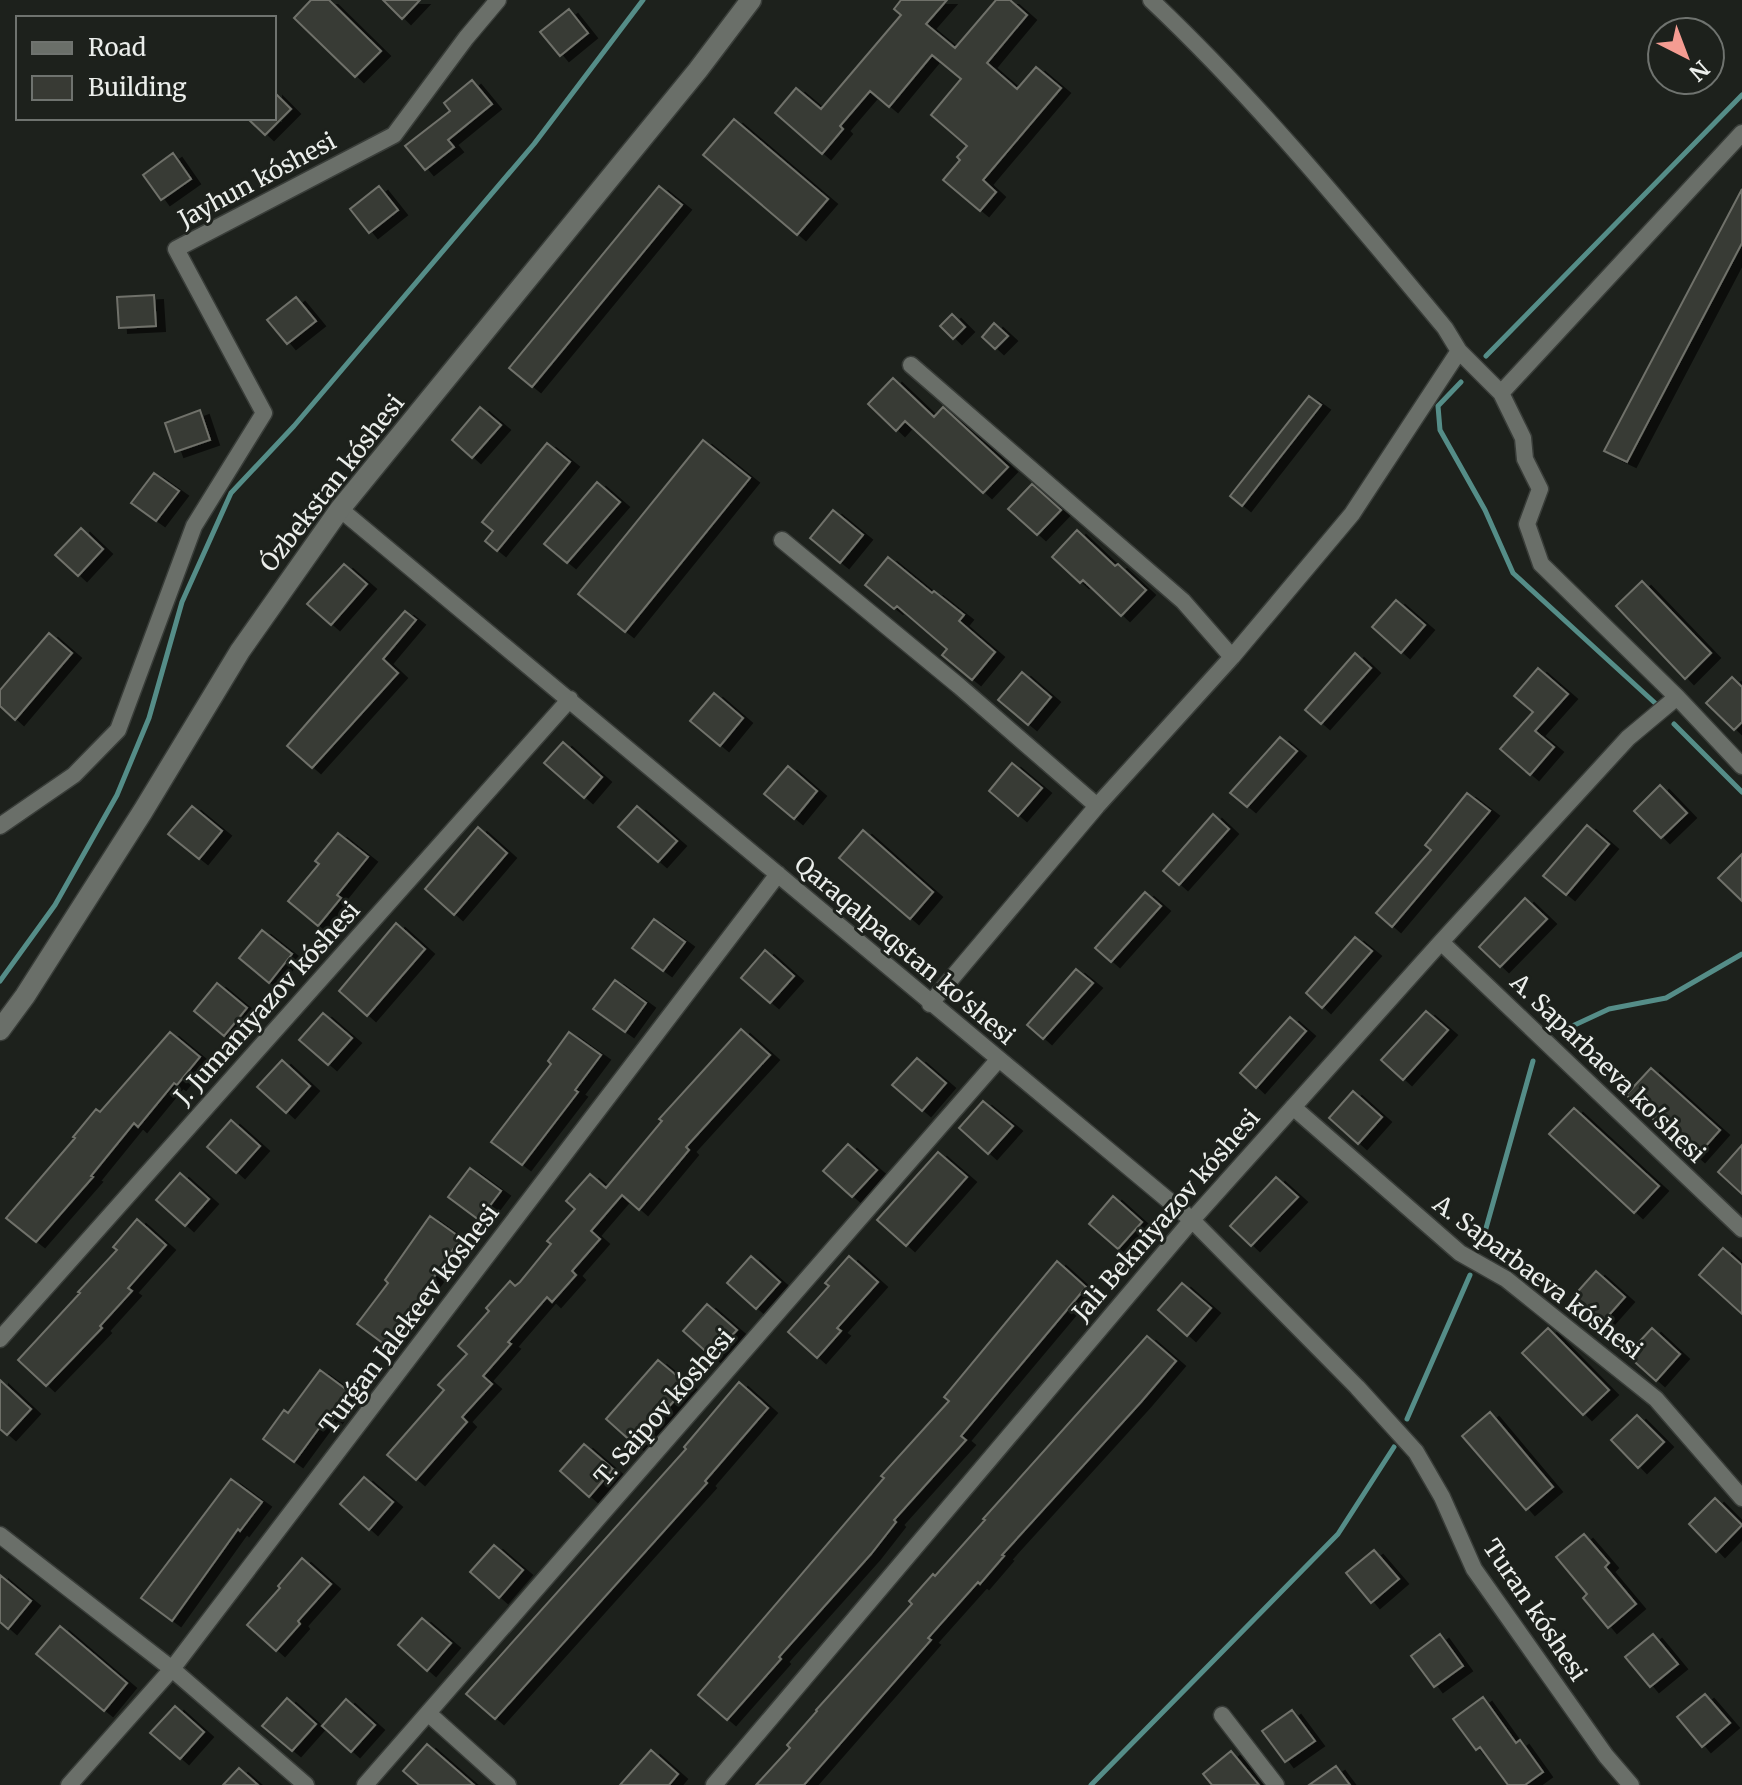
<svg xmlns="http://www.w3.org/2000/svg" width="1742" height="1785" font-family="Merriweather,serif">
  <defs>
    <filter id="shadow"><feDropShadow dx="9" dy="5" stdDeviation="0" flood-color="#0009"/></filter>
  </defs>
  <rect width="100%" height="100%" fill="#1d211c"/>
  <g fill="none" stroke-linecap="round" stroke-linejoin="round">
    <path stroke="#558d88" stroke-width="5" d="M1486 356 1742 95
      M1461 382 1438 406 1440 430 1485 510 1513 573 1655 703
      M1674 724 1742 792
      M0 981 55 905 117 795 149 718 182 602 231 493 294 426 534 144 643 0
      M1566 1029 1609 1009 1666 998 1742 954
      M1481 1246 1533 1061
      M1407 1419 1470 1275
      M1091 1785 1338 1534 1394 1447"/>
  </g>
  <path fill="#383a34" stroke="#6f716a" stroke-width="2" filter="url(#shadow)" d="M311 0H329L381 51 355 77 294 18Z
    M383 0H420L402 19Z
    M901 0H947L926 24 955 48 996 0H1010L1027 15 987 63 1017 89 1036 67 1061 88 983 180 996 192 980 211 943 180 960 160 957 157 967 146 931 115 961 79 932 55 889 107 870 91 840 126 843 129 822 154 775 113 796 88 821 109 901 15 894 9Z
    M569 9 588 33 560 56 540 32Z
    M472 80 492 104 448 140 454 147 425 170 405 146 450 111 444 103Z
    M274 92 291 109 265 135 247 118H274Z
    M734 119 828 199 797 235 703 155Z
    M173 153 191 179 161 200 143 175Z
    M379 186 398 210 369 233 350 209Z
    M659 186 682 205 532 387 509 368Z
    M1742 189V243L1627 462 1604 451Z
    M154 295 156 326 119 328 117 297Z
    M296 297 316 321 287 344 267 320Z
    M952 314 965 327 953 339 940 326Z
    M994 323 1008 336 995 349 982 337Z
    M893 378 934 417 943 407 1008 467 983 493 905 421 896 431 868 404Z
    M1309 396 1321 405 1242 506 1230 496Z
    M480 407 501 425 472 458 452 440Z
    M200 410 210 440 175 452 165 423Z
    M703 440 750 478 625 632 578 594Z
    M547 443 570 462 497 551 485 541 493 531 482 522Z
    M154 473 179 491 156 521 131 503Z
    M597 482 620 502 567 563 544 544Z
    M1032 484 1061 510 1037 535 1008 509Z
    M833 510 863 535 840 563 810 538Z
    M81 528 103 549 78 576 55 555Z
    M1077 530 1115 566 1118 564 1146 590 1121 616 1083 580 1080 583 1052 557Z
    M888 557 932 593 934 591 964 615 959 621 995 652 972 680 942 655 947 649 897 606 894 609 865 585Z
    M344 564 367 584 331 625 307 604Z
    M1642 581 1711 653 1685 679 1616 606Z
    M1396 600 1425 625 1401 653 1372 627Z
    M405 611 416 620 383 659 398 673 312 768 287 746Z
    M49 633 72 653 15 720 0 706V690Z
    M1355 653 1371 668 1321 724 1305 710Z
    M1538 668 1568 694 1535 731 1554 747 1530 775 1500 749 1533 712 1514 696Z
    M1022 672 1051 697 1028 725 998 700Z
    M1732 677 1742 687V722L1734 730 1706 703Z
    M714 693 743 718 720 746 690 721Z
    M1280 737 1297 751 1247 807 1230 793Z
    M563 742 602 777 584 798 544 763Z
    M1012 763 1042 788 1018 816 989 791Z
    M788 766 817 791 794 819 764 794Z
    M1660 785 1687 813 1661 838 1634 811Z
    M1467 793 1490 811 1392 927 1376 913 1431 850 1425 845Z
    M192 806 222 831 199 859 168 834Z
    M637 806 677 841 658 862 618 827Z
    M1213 814 1229 829 1179 885 1163 871Z
    M1587 825 1609 844 1566 895 1543 876Z
    M478 827 507 853 454 915 425 889Z
    M863 830 933 892 910 919 839 858Z
    M338 833 368 857 337 895 341 898 318 926 288 901 319 864 315 861Z
    M1742 854V901L1718 878Z
    M1145 892 1161 906 1111 962 1095 948Z
    M1525 898 1547 919 1500 967 1479 947Z
    M654 919 685 942 663 971 632 948Z
    M396 923 425 949 367 1016 339 991Z
    M262 930 292 954 269 983 239 958Z
    M1355 937 1372 951 1322 1008 1306 993Z
    M765 950 794 976 770 1003 741 978Z
    M1076 969 1093 983 1043 1039 1027 1025Z
    M615 980 646 1003 625 1032 593 1009Z
    M217 983 247 1008 224 1036 194 1011Z
    M1426 1011 1448 1030 1403 1080 1381 1060Z
    M323 1013 352 1038 328 1065 299 1040Z
    M1290 1017 1306 1031 1256 1088 1240 1073Z
    M741 1029 770 1055 686 1147 689 1150 639 1210 622 1195 591 1231 600 1239 572 1271 576 1275 552 1302 547 1297 508 1342 511 1344 483 1376 492 1384 462 1417 467 1422 416 1480 387 1455 444 1390 438 1385 467 1354 458 1346 489 1311 486 1308 510 1281 515 1286 520 1282 551 1244 547 1241 575 1209 566 1201 590 1174 606 1188 662 1121 659 1119Z
    M170 1032 200 1057 177 1085 174 1083 138 1127 134 1123 91 1176 93 1177 36 1242 6 1218 75 1138 73 1137 96 1109 100 1112Z
    M569 1032 601 1055 575 1090 578 1092 522 1165 491 1142 551 1064 548 1061Z
    M917 1058 946 1083 922 1111 892 1085Z
    M282 1060 310 1086 286 1113 257 1087Z
    M1651 1068 1720 1130 1696 1157 1626 1095Z
    M1353 1091 1382 1117 1358 1144 1329 1118Z
    M983 1101 1013 1126 988 1154 959 1128Z
    M1574 1108 1659 1186 1634 1213 1549 1134Z
    M231 1120 260 1146 236 1173 207 1147Z
    M848 1144 877 1170 852 1197 823 1171Z
    M1742 1145V1194L1718 1172Z
    M938 1152 967 1177 906 1246 877 1220Z
    M470 1168 501 1191 479 1220 448 1197Z
    M180 1173 209 1199 185 1226 156 1200Z
    M1276 1177 1298 1197 1251 1246 1230 1226Z
    M1113 1196 1142 1222 1118 1249 1089 1224Z
    M430 1216 461 1238 407 1316 410 1318 388 1347 357 1324 388 1283 385 1280Z
    M137 1219 166 1245 128 1288 132 1291 100 1326 102 1328 46 1386 18 1360 80 1293 78 1292 117 1250 113 1247Z
    M1723 1248 1742 1265V1314L1699 1275Z
    M751 1256 780 1282 756 1309 727 1283Z
    M849 1256 878 1282 837 1328 841 1331 817 1358 788 1332 829 1286 825 1283Z
    M1057 1261 1086 1287 961 1436 966 1440 894 1520 896 1522 871 1554 779 1657 781 1659 727 1720 698 1695 884 1478 881 1476 949 1401 944 1397Z
    M1596 1271 1625 1297 1601 1324 1572 1298Z
    M1182 1283 1211 1308 1187 1336 1158 1310Z
    M707 1304 737 1330 712 1357 683 1331Z
    M1548 1328 1609 1390 1583 1415 1522 1353Z
    M1652 1328 1680 1354 1656 1381 1627 1355Z
    M1147 1336 1176 1361 1141 1402 1002 1555 1004 1556 980 1584 978 1582 928 1638 931 1640 804 1785H756L790 1748 787 1745 817 1711 816 1710 912 1604 909 1601 933 1574 935 1576 985 1520 983 1519Z
    M658 1360 688 1385 635 1445 606 1419Z
    M320 1370 351 1393 330 1423 325 1420 294 1462 263 1439 284 1410 288 1413Z
    M0 1380 31 1409 7 1435 0 1429Z
    M739 1382 768 1408 705 1481 707 1483 495 1719 466 1694 686 1449 684 1447Z
    M1490 1412 1553 1487 1526 1510 1462 1436Z
    M1637 1415 1664 1442 1638 1468 1611 1440Z
    M584 1444 613 1469 589 1497 560 1471Z
    M364 1477 393 1502 369 1530 340 1504Z
    M231 1479 262 1502 240 1531 238 1529 172 1621 141 1598Z
    M1715 1498 1742 1525 1716 1552 1689 1524Z
    M1584 1534 1609 1563 1605 1567 1636 1604 1608 1628 1583 1598 1587 1594 1556 1557Z
    M494 1545 523 1570 499 1598 470 1572Z
    M1374 1550 1399 1579 1371 1603 1346 1573Z
    M302 1558 331 1584 298 1621 300 1624 276 1651 247 1625 280 1588 278 1586Z
    M0 1575 31 1601 8 1629 0 1622Z
    M422 1618 451 1643 427 1671 398 1645Z
    M60 1626 127 1683 104 1711 36 1654Z
    M1440 1634 1463 1666 1434 1687 1411 1656Z
    M1653 1634 1678 1664 1650 1687 1625 1657Z
    M1705 1694 1730 1723 1702 1747 1677 1717Z
    M1483 1697 1516 1743 1520 1740 1543 1772 1525 1785H1508L1480 1747 1476 1750 1453 1719Z
    M287 1698 316 1724 292 1751 262 1726Z
    M346 1699 375 1725 351 1752 322 1726Z
    M175 1706 204 1732 180 1759 150 1733Z
    M1292 1710 1315 1741 1285 1762 1262 1731Z
    M427 1744 474 1785H419L403 1771Z
    M651 1750 678 1774 669 1785H620Z
    M1231 1751 1259 1785H1212L1203 1774Z
    M1336 1766 1350 1785H1309Z
    M239 1768 258 1785H223Z"/>
  <g fill="none" stroke-linecap="round" stroke-linejoin="round">
    <g stroke="#393d39" stroke-width="19">
      <path id="minor" d="M1151 0C1258 101 1351 215 1445 328L1459 351 1501 393 1523 438 1525 459 1540 489 1527 524 1541 564 1677 697 1742 766
        M911 365 1183 601 1232 657
        M1501 393 1742 133
        M340 509 1192 1220 1357 1387 1416 1452 1442 1497 1474 1569 1606 1756 1631 1785
        M782 540 959 686 1097 806
        M0 826 74 775 118 730 194 526 264 413 176 249 394 135 466 38 498 0
        M1441 942 1742 1229
        M930 1004 1097 806 1232 657 1352 514 1459 351
        M1293 1107 1460 1253 1506 1279 1656 1399 1742 1498
        M0 1339 570 699
        M0 1535 172 1669 306 1785
        M429 1714 508 1785
        M1222 1715 1276 1785
        M69 1785 172 1669 778 874
        M365 1785 998 1060
        M714 1785 1192 1220 1441 942 1628 738 1677 697"/>
    </g>
    <g stroke="#393d39" stroke-width="23">
      <path id="tertiary" d="M0 1030 25 996 143 811 240 651 340 509 698 70 751 0"/>
    </g>
    <use href="#minor" stroke="#6a6f69" stroke-width="16"/>
    <use href="#tertiary" stroke="#6a6f69" stroke-width="20"/>
  </g>
  <g text-anchor="middle" dominant-baseline="central" stroke-width="6" stroke-linejoin="round" paint-order="stroke">
    <g font-size="24" fill="#ebeeeb" stroke="#1d211c">
      <text transform="translate(257 180) rotate(-28)">Jayhun kóshesi</text>
      <text transform="translate(332 483) rotate(-52)">Ózbekstan kóshesi</text>
      <text transform="translate(905 950) rotate(40)">Qaraqalpaqstan ko'shesi</text>
      <text transform="translate(267 1003) rotate(-48)">J. Jumaniyazov kóshesi</text>
      <text transform="translate(1608 1068) rotate(44)">A. Saparbaeva ko'shesi</text>
      <text transform="translate(1166 1215) rotate(-49)">Jali Bekniyazov kóshesi</text>
      <text transform="translate(1538 1277) rotate(37)">A. Saparbaeva kóshesi</text>
      <text transform="translate(409 1319) rotate(-53)">Turǵan Jalekeev kóshesi</text>
      <text transform="translate(664 1407) rotate(-49)">T. Saipov kóshesi</text>
      <text transform="translate(1535 1610) rotate(56)">Turan kóshesi</text>
    </g>
  </g>
  <rect x="16" y="16" width="260" height="104" fill="#1d211c" stroke="#6f736f" stroke-width="2"/>
  <rect x="32" y="42" width="40" height="12" fill="#6a6f69" stroke="#6f736f" stroke-width="2"/>
  <text x="88" y="56" font-size="24" fill="#ebeeeb">Road</text>
  <rect x="32" y="76" width="40" height="24" fill="#383a34" stroke="#6f736f" stroke-width="2"/>
  <text x="88" y="96" font-size="24" fill="#ebeeeb">Building</text>
  <g transform="translate(1686 56) rotate(138)"><circle r="38" fill="#1d211c" stroke="#6f736f" stroke-width="2"/>
  <path d="M0-6L14 30L0 20L-14 30Z" fill="#f59c92"/>
  <text y="-12" font-size="22" font-weight="bold" text-anchor="middle" fill="#ebeeeb">N</text>
  </g>
</svg>
